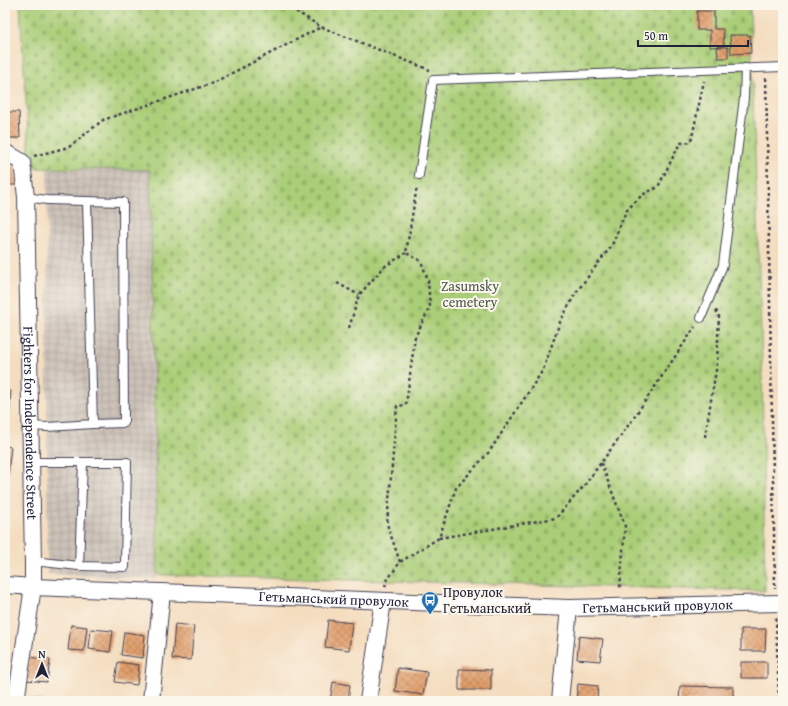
<svg xmlns="http://www.w3.org/2000/svg" width="788" height="706" font-family="'Gentium Book Plus',serif">
  <defs>
    <pattern id="industrial-grid" width="8" height="8" patternUnits="userSpaceOnUse"><rect width="8" height="8" fill="#cdc2b9"/><path d="M0 4h8M4 0v8" fill="none" stroke="#b0a6a0"/></pattern>
    <pattern id="cemetery-stones" width="16" height="16" patternUnits="userSpaceOnUse"><rect width="16" height="16" fill="#aace77"/><path d="M2 7V4a2 2 0 0 1 4 0v3zM10 15v-3a2 2 0 0 1 4 0v3z" fill="#92b168"/></pattern>
    <pattern id="building-cross-hatch" width="8" height="8" patternUnits="userSpaceOnUse"><rect width="8" height="8" fill="#e19e6b"/><path d="M0 0l8 8M0 8l8-8" fill="none" stroke="#b68059"/></pattern>
  </defs>
  <rect width="100%" height="100%" fill="#fbf7ec"/>
  <filter id="ink" filterUnits="userSpaceOnUse"><feTurbulence type="fractalNoise" baseFrequency=".025" numOctaves="2"/><feDisplacementMap in="SourceGraphic" scale="8" xChannelSelector="R" yChannelSelector="G"/><feConvolveMatrix kernelMatrix="1 2 1 2 8 2 1 2 1" color-interpolation-filters="sRGB"/></filter>
  <filter id="wash" filterUnits="userSpaceOnUse"><feTurbulence type="fractalNoise" baseFrequency=".012" numOctaves="4" result="noise"/><feDisplacementMap in="SourceGraphic" scale="16" xChannelSelector="R" yChannelSelector="G"/><feGaussianBlur stdDeviation="0.9" result="paint"/><feColorMatrix in="noise" values="0 0 0 0 0 0 0 0 0 0 0 0 0 0 0 0 0 1.4 0 .05"/><feComposite in="paint" operator="in"/></filter>
  <g filter="url(#wash)">
    <rect width="100%" height="100%" fill="#f4ddbf"/>
    <path fill="url(#industrial-grid)" d="M47 168 150 170 157 579 47 574Z"/>
    <path fill="url(#cemetery-stones)" stroke="#667859" d="M20 5H750L762 362 765 591 158 575 150 170 30 168Z"/>
    <g id="blocks">
      <path fill="url(#building-cross-hatch)" d="M697 11H714V29H723L724 46 710 47V30H697Z
        M730 35H750L751 53 731 54Z
        M717 47H728V58H718Z
        M5 112H19L20 138H5Z
        M5 166H16V185H5Z
        M5 391H11L9 415H5Z
        M5 446 11 447 8 473 5 472Z
        M328 620 352 623 349 650 325 647Z
        M175 624 194 626 191 660 172 659Z
        M71 625 87 627 84 651 68 650Z
        M91 629 113 631 110 652 89 649Z
        M741 629H766L765 651H741Z
        M124 632 145 635 143 658 121 655Z
        M579 636 603 639 600 661 577 659Z
        M29 657 50 660 47 682 26 680Z
        M118 662 139 665 137 685 115 682Z
        M741 662H767V678H741Z
        M398 668 427 672 423 695 395 691Z
        M459 669 491 670V690H459Z
        M333 682 350 685 348 701H330Z
        M578 684 598 686 597 701H576Z
        M680 686 733 687V701H679Z
        M24 698 44 700V701H24Z"/>
    </g>
  </g>
  <g filter="url(#ink)">
    <use href="#blocks" fill-opacity="0" stroke="#423e4f" stroke-width="1"/>
    <g fill="none" stroke-linecap="round" stroke-linejoin="round">
      <g stroke="#423e4f" stroke-width="10">
        <path id="lane" d="M419 175 433 80 783 67
          M26 197 47 200 123 202 124 423 93 424 87 201
          M701 318 723 265 744 98 745 68
          M30 426 47 427 93 424
          M31 462H127L125 567 79 566 33 561
          M79 566 83 462"/>
      </g>
      <g stroke="#423e4f" stroke-width="18">
        <g id="street">
          <path id="s1" d="M5 152 22 162 26 197 33 561V587L16 701"/>
          <path id="s2" d="M5 585 33 587 569 608 783 603"/>
          <path d="M151 701 162 592"/>
          <path d="M368 701 383 601"/>
          <path d="M560 701 569 608"/>
        </g>
      </g>
      <path stroke="#423e4f" stroke-width="2.5" stroke-dasharray="3 3" stroke-linecap="butt" d="M286 5 321 27 430 70
        M766 78 775 589
        M34 156 69 147 103 120 213 83 321 27
        M337 283 359 295
        M349 328 359 295 384 267 406 253
        M705 437 717 364 719 314 715 310
        M601 463 625 526 620 588
        M439 538 556 518 584 486 633 419 695 327
        M400 562 387 524 397 406 406 405 415 337 430 307 428 280 421 261 406 253 417 186
        M385 587 386 582 400 562 439 538 456 488 489 452 524 399 543 370 560 322 575 294 612 245 626 211 642 195 658 187 680 143 691 142 704 81
        M776 618 779 701"/>
      <use href="#lane" stroke="#fff" stroke-width="8"/>
      <use href="#street" stroke="#fff" stroke-width="16"/>
    </g>
  </g>
  <defs>
    <g id="bus-pin" transform="scale(0.9)"><path d="M0 17L-7.5 6A9.5 9.5 0 1 1 7.5 6Z" fill="#1f6fb2" stroke="#fbf7ec"/><path d="M-5-6H5V4H4V6H2V4H-2V6H-4V4H-5ZM-3.5-4V0h7V-4ZM-3.5 1.2v1.5H-2V1.2ZM2 1.2v1.5H3.5V1.2Z" fill="#fff"/></g>
  </defs>
  <g fill-rule="evenodd">
    <use href="#bus-pin" x="430" y="600"/>
  </g>
  <g text-anchor="middle" dominant-baseline="central" stroke-width="4" stroke-linejoin="round" paint-order="stroke">
    <g font-size="14" fill="#4b564d" stroke="#fbf7ec">
      <text x="470" y="286">Zasumsky<tspan x="470" dy="16">cemetery</tspan></text>
    </g>
    <g font-size="14" fill="#22223b" stroke="#fbf7ec">
      <text stroke="none"><textPath href="#s1" startOffset="281">Fighters for Independence Street</textPath></text>
      <text stroke="none"><textPath href="#s2" startOffset="329">Гетьманський провулок</textPath></text>
      <text stroke="none"><textPath href="#s2" startOffset="653">Гетьманський провулок</textPath></text>
    </g>
    <g font-size="14" fill="#22223b" stroke="#fbf7ec" text-anchor="start">
      <text x="443" y="592">Провулок<tspan x="443" dy="16">Гетьманський</tspan></text>
    </g>
  </g>
  <rect width="788" height="706" fill="none" stroke="#fbf7ec" stroke-width="20"/>
  <g transform="translate(42 664)" stroke="#fbf7ec" stroke-width="3" paint-order="stroke">
  <path d="M0-3L7 15L0 10L-7 15Z" fill="#22223b"/>
  <text y="-6" font-size="11" font-weight="bold" text-anchor="middle" fill="#22223b">N</text>
  </g>
  <path d="M638 40v6h110v-6" fill="none" stroke="#22223b" stroke-width="2"/>
  <text x="644" y="40" font-size="12" fill="#22223b" stroke="#fbf7ec" stroke-width="3" paint-order="stroke">50 m</text>
</svg>
